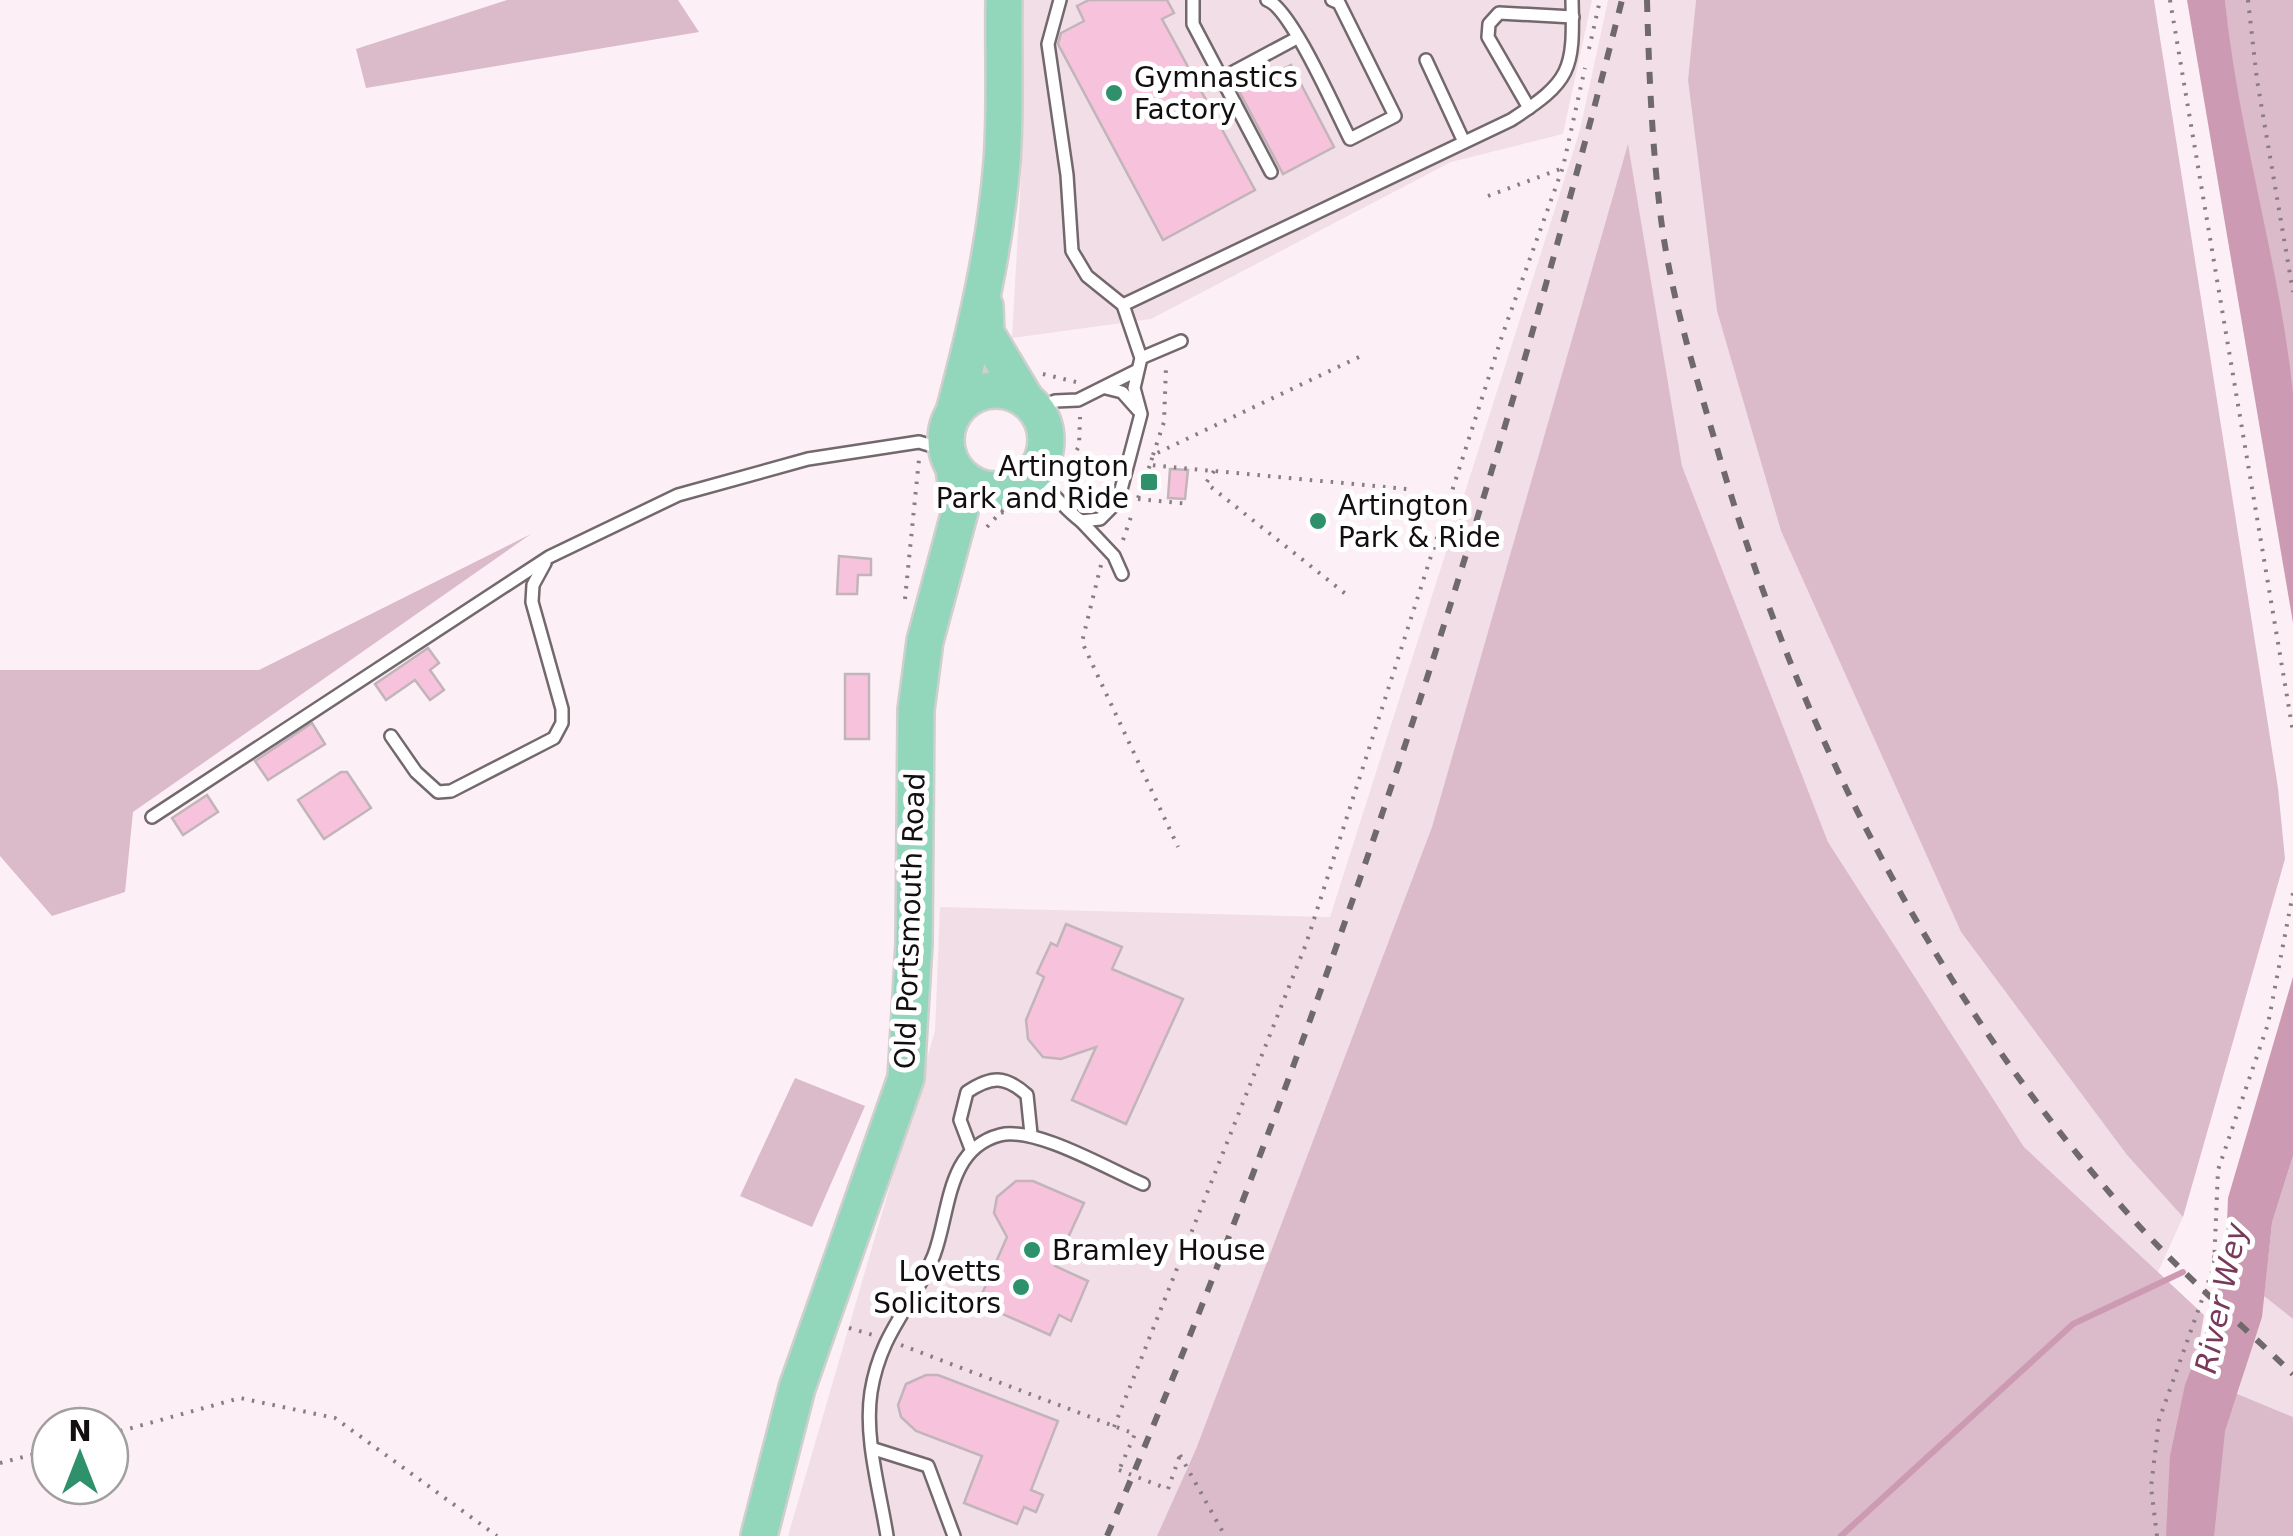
<svg xmlns="http://www.w3.org/2000/svg" width="2293" height="1536" font-family="'DejaVu Sans',sans-serif">
<rect width="100%" height="100%" fill="#fcf0f6"/>
<g fill="#f2dee7">
<path d="M1023,0H1592L1563,134L1451,162L1151,319L1012,338L1023,141Z"/>
<path d="M1608,0H1696L1688,80L1717,311L1781,531L1961,932L2127,1155L2183,1217L2158,1272L2024,1147L1828,842L1682,466L1628,146L1432,827L1196,1449L1157,1536H788L935,1031L940,907L1330,917L1580,130Z"/>
<path d="M2264,1296L2293,1319V1417L2238,1394Z"/>
</g>
<g fill="#dbbac9">
<path d="M507,0H678L699,32L366,88L356,49Z"/>
<path d="M1696,0H2154L2278,788L2285,859L2183,1217L2127,1155L1961,932L1781,531L1717,311L1688,80Z"/>
<path d="M2225,0H2293V395L2233,81Z"/>
<path d="M1628,144L1682,466L1828,842L2024,1147L2204,1315L2166,1536H1157L1196,1449L1432,827Z"/>
<path d="M531,534L133,812L125,892L52,916L0,856V670H259Z"/>
<path d="M795,1078L865,1106L812,1227L740,1196Z"/>
<path d="M2293,1156V1319L2264,1296L2272,1223Z"/>
<path d="M2223,1388L2293,1417V1536H2213Z"/>
</g>
<g fill="#cc9ab2">
<path d="M2187,0H2225C2238,133 2279,260 2293,393C2293,468 2293,548 2293,623Z"/>
<path d="M2293,977V1156L2272,1223L2262,1317L2225,1431L2214,1536H2166L2170,1456L2185,1385L2213,1313L2226,1245L2228,1198Z"/>
</g>
<g fill="none" stroke-linecap="round" stroke-linejoin="round">
<g stroke="#cc9ab2" stroke-width="6">
<path d="M2215,1257L2228,1251"/>
<path d="M1841,1536L2073,1324L2183,1272"/>
</g>
</g>
<g fill="#f7c2db" stroke="#c1b5ba" stroke-width="2.5">
<path d="M1089,0H1167L1174,13L1162,19L1255,190L1163,240L1058,44L1061,33L1084,21L1077,6Z"/>
<path d="M1291,65L1334,147L1283,174L1239,91Z"/>
<path d="M1170,469L1188,470L1185,499L1168,498Z"/>
<path d="M839,556L871,559V575H858L857,594H837Z"/>
<path d="M428,648L439,663L430,670L444,690L430,700L415,680L386,700L375,684Z"/>
<rect x="845" y="674" width="24" height="65"/>
<path d="M312,723L325,744L268,780L255,761Z"/>
<path d="M341,772H347L371,808L324,839L298,800Z"/>
<path d="M207,795L218,812L183,835L172,818Z"/>
<path d="M1066,924L1122,947L1112,969L1183,999L1126,1124L1072,1100L1096,1047L1061,1059L1043,1057L1028,1039L1026,1020L1044,977L1037,973L1051,943L1057,946Z"/>
<path d="M1016,1181H1033L1084,1203L1055,1266L1088,1281L1071,1321L1059,1315L1050,1335L978,1303L1007,1237L994,1213L997,1197Z"/>
<path d="M926,1375H938L1058,1421L1031,1490L1043,1495L1036,1512L1024,1507L1017,1524L964,1503L982,1456L916,1431L901,1417L898,1405L906,1384Z"/>
</g>
<g fill="none" stroke-linecap="round" stroke-linejoin="round">
<defs>
<g id="lane">
<path d="M1193,0V24L1271,172"/>
<path d="M1267,0C1291,8 1336,112 1350,139L1395,116L1339,3L1332,0"/>
<path d="M1426,60L1464,142"/>
<path d="M1222,78L1297,38"/>
<path d="M1529,108L1488,37L1489,24L1499,13L1573,17"/>
<path d="M1123,305L1511,120C1571,81 1574,71 1572,0"/>
<path d="M1141,358L1181,341"/>
<path d="M1106,388L1122,392L1138,410"/>
<path d="M1038,409L1055,401L1078,400L1136,371"/>
<path d="M1025,482L1035,479C1053,491 1063,508 1081,521L1100,519L1118,501L1141,414L1134,388L1141,358L1123,305L1087,276L1072,251L1067,175L1048,44L1060,0"/>
<path d="M1081,521L1114,556L1122,574"/>
<path d="M391,736L416,772L438,792L451,791L554,738L562,723V709L532,602L533,585L545,563"/>
<path d="M152,817L549,557L678,495L808,459L919,442L946,450"/>
<path d="M971,1149L960,1120L967,1092C991,1076 1005,1075 1027,1095L1031,1134"/>
<path d="M874,1449L928,1466L954,1536"/>
<path d="M887,1536C880,1491 864,1438 871,1392C881,1330 913,1307 934,1255C950,1213 946,1149 1000,1135C1035,1126 1108,1169 1143,1184"/>
</g>
<g id="primary">
<path d="M985,306L986,333L1025,398"/>
<circle cx="996" cy="440" r="50"/>
<path d="M954,412C976,329 995,248 1002,162C1006,109 1003,54 1004,0"/>
<path d="M759,1536L797,1388L906,1078L914,944L916,710L925,641L960,511L954,469"/>
</g>
</defs>
<use href="#lane" stroke="#73696d" stroke-width="16"/>
<use href="#primary" stroke="#d0cfcf" stroke-width="40"/>
<g stroke="#867e82" stroke-width="4" stroke-dasharray="2.5 8" stroke-linecap="butt">
<path d="M2170,0L2293,732"/>
<path d="M2248,0L2257,80L2293,292"/>
<path d="M1589,49L1600,0"/>
<path d="M1488,196L1563,168"/>
<path d="M1359,357L1153,455L1150,465L1407,489"/>
<path d="M1043,374L1076,382"/>
<path d="M1153,455L1164,422L1166,367"/>
<path d="M1214,471L1206,483L1347,595"/>
<path d="M1062,478L1079,446L1080,417"/>
<path d="M1138,498L1150,465"/>
<path d="M1138,499L1189,504"/>
<path d="M1001,513L1028,502L1039,503"/>
<path d="M987,527L1013,499L1019,497"/>
<path d="M1123,540L1133,511"/>
<path d="M1101,565L1082,642L1178,847"/>
<path d="M905,599L919,459"/>
<path d="M849,1328L873,1335"/>
<path d="M901,1345L1135,1434L1119,1470"/>
<path d="M1114,1427L1306,944L1502,336L1563,167L1585,68"/>
<path d="M110,1434L240,1398L335,1418L497,1536"/>
<path d="M1180,1455L1225,1536"/>
<path d="M0,1463L50,1450"/>
<path d="M1168,1489L1180,1455"/>
<path d="M2157,1536L2151,1487L2159,1420L2214,1266L2218,1170L2268,1024L2293,893"/>
</g>
<use href="#lane" stroke="#fff" stroke-width="11"/>
<use href="#primary" stroke="#92d7bc" stroke-width="35"/>
<g stroke="#70696c" stroke-width="6" stroke-dasharray="12 12" stroke-linecap="butt">
<path d="M1647,0C1649,73 1652,146 1661,219C1671,297 1695,373 1717,448C1799,735 1938,1005 2140,1227C2188,1279 2242,1325 2293,1374"/>
<path d="M1107,1536C1319,1039 1489,524 1622,0"/>
</g>
<path stroke="#867e82" stroke-width="4" stroke-dasharray="2.5 8" stroke-linecap="butt" d="M1119,1470L1168,1489"/>
</g>
<g fill="#2e916c" stroke="#fff" stroke-width="4">
<circle cx="1114" cy="93" r="10"/>
<rect x="1139" y="472" width="20" height="20" rx="5"/>
<circle cx="1318" cy="521" r="10"/>
<circle cx="1032" cy="1250" r="10"/>
<circle cx="1021" cy="1287" r="10"/>
</g>
<g text-anchor="middle" dominant-baseline="central" stroke-width="10" stroke-linejoin="round" paint-order="stroke">
<g font-size="28" fill="#130f11" stroke="#fff" text-anchor="start">
<text x="1134" y="77">Gymnastics<tspan x="1134" dy="32">Factory</tspan></text>
<text x="1129" y="466" text-anchor="end">Artington<tspan x="1129" dy="32">Park and Ride</tspan></text>
<text x="1338" y="505">Artington<tspan x="1338" dy="32">Park &amp; Ride</tspan></text>
<text x="1052" y="1250">Bramley House</text>
<text x="1001" y="1271" text-anchor="end">Lovetts<tspan x="1001" dy="32">Solicitors</tspan></text>
</g>
<g font-size="28" fill="#130f11" stroke="#fff">
<text transform="translate(910 921) rotate(-88)">Old Portsmouth Road</text>
</g>
<g font-size="30" font-style="italic" fill="#78395b" stroke="#fff">
<text transform="translate(2221 1298) rotate(-78)">River Wey</text>
</g>
</g>
<g transform="translate(80 1456)"><circle r="48" fill="#ffffff" stroke="#a19fa0" stroke-width="2.5"/>
<path d="M0-8L18 38L0 25L-18 38Z" fill="#2e916c"/>
<text y="-15" font-size="28" font-weight="bold" text-anchor="middle" fill="#130f11">N</text>
</g>
</svg>
